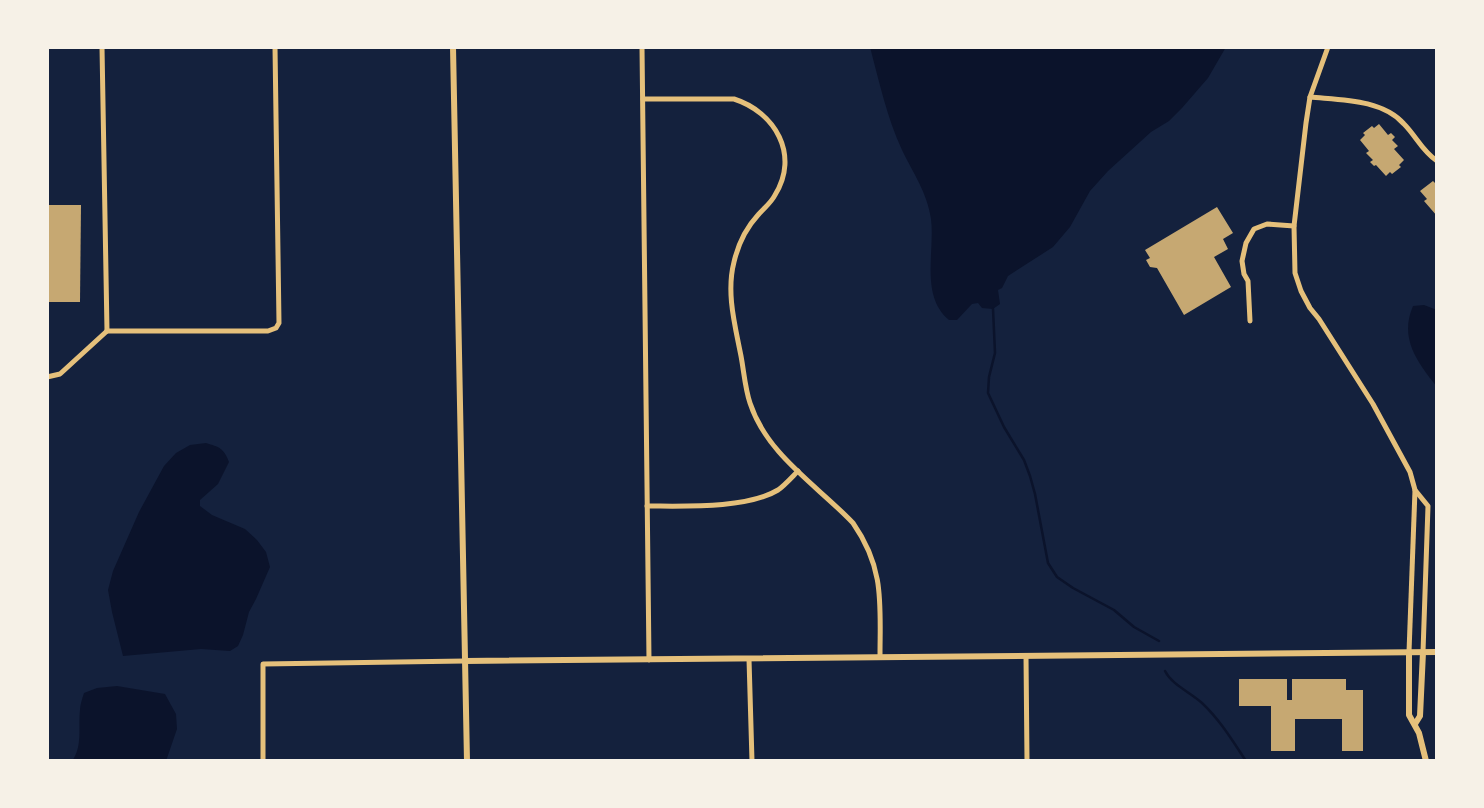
<svg xmlns="http://www.w3.org/2000/svg" width="1484" height="808" font-family="Helvetica,sans-serif">
<rect width="100%" height="100%" fill="#14213d"/>
<g fill="#0b132b">
<path d="M870,47H1226L1208,78L1182,108L1169,121L1151,132L1108,171L1090,191L1070,227L1053,247L1008,276L1002,288L998,290L1000,304L993,309L982,308L978,303L972,304L957,320H949C920,296 935,252 931,219C927,192 913,173 902,150C887,118 879,81 870,47Z"/>
<path d="M1424,305L1437,310V387C1417,362 1399,338 1413,306Z"/>
<path d="M206,443C219,447 224,448 229,462L218,484L200,500V506L212,515L245,529L257,540L266,552L270,567L256,599L249,612L243,635L238,646L230,651L201,649L123,656L112,612L108,590L113,571L139,512L164,466L176,453L190,445Z"/>
<path d="M117,686L165,694L176,714L177,729L166,761H72C83,746 78,727 80,710C80,705 82,699 84,693L97,688Z"/>
</g>
<g fill="none" stroke-linecap="round" stroke-linejoin="round">
<g stroke="#0b132b" stroke-width="2.5">
<path d="M993,309L995,353L989,377L988,393L1004,427L1024,460L1030,476L1035,494L1048,563L1057,577L1073,588L1114,610L1134,627L1159,641"/>
<path d="M1165,671C1172,685 1190,692 1202,703C1220,720 1232,740 1246,761"/>
</g>
</g>
<g fill="#c6a872">
<path d="M1379,124L1388,135L1391,133L1395,137L1392,140L1398,146L1394,149L1404,160L1399,165L1401,167L1392,174L1390,172L1386,176L1376,165L1374,166L1370,162L1373,160L1366,153L1369,151L1360,140L1365,135L1363,133L1372,126L1374,128Z"/>
<path d="M1433,181L1437,185V216L1424,201L1427,199L1420,191Z"/>
<path d="M47,205H81L80,302H47Z"/>
<path d="M1217,207L1233,233L1223,239L1228,249L1214,257L1231,287L1184,315L1157,268L1150,267L1146,260L1150,258L1145,250Z"/>
<path d="M1239,679H1287V700H1292V679H1346V690H1363V751H1342V719H1295V751H1271V706H1239Z"/>
</g>
<g fill="none" stroke-linecap="round" stroke-linejoin="round">
<g stroke="#e5c07b" stroke-width="5">
<path d="M102,47L107,331"/>
<path d="M642,47L649,660"/>
<path d="M1328,47L1310,97L1306,123L1294,226L1295,273L1301,291L1310,308L1319,319L1373,404L1410,472L1415,490L1428,506L1423,652"/>
<path d="M1310,97C1340,100 1382,99 1404,124C1416,136 1422,151 1437,161"/>
<path d="M643,99H734C775,112 800,155 775,195C771,203 764,208 758,215C746,228 738,245 734,262C726,293 735,325 741,356C744,372 745,388 750,403C767,455 817,485 853,523C885,569 880,604 880,657"/>
<path d="M1250,321L1248,281L1244,274L1242,261L1246,243L1254,229L1267,224L1294,226"/>
<path d="M107,331H268L276,328L279,323L275,47"/>
<path d="M47,377L60,374L107,331"/>
<path d="M647,506C683,506 747,509 778,490C785,485 792,477 798,471"/>
<path d="M1409,652L1415,490"/>
<path d="M1026,656L1027,761"/>
<path d="M749,659L752,761"/>
<path d="M263,761V664L465,661"/>
</g>
<g stroke="#e5c07b" stroke-width="6">
<path d="M453,47L467,761"/>
<path d="M1409,652V715L1419,733L1426,761"/>
<path d="M465,661L1437,652"/>
<path d="M1415,724L1420,716L1423,652"/>
</g>
</g>
<rect width="1484" height="808" fill="none" stroke="#f6f1e7" stroke-width="98"/>
</svg>
